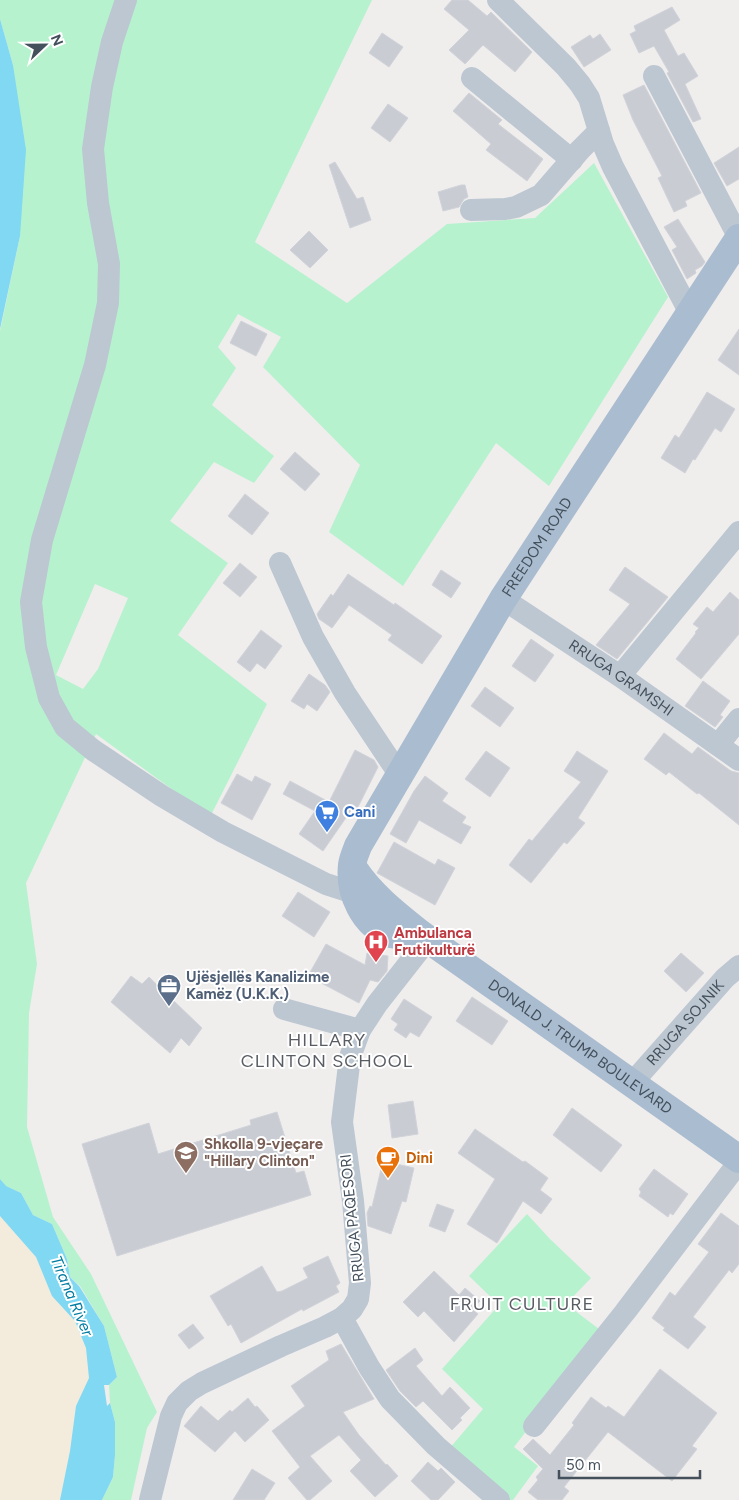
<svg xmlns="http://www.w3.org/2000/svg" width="739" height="1500" font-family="Figtree,sans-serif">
<rect width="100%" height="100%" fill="#f0eded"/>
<g fill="#b7f2cf" fill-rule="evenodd">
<path d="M0,0H372L255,242L347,303L447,224L535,218L594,163L668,297L549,486L496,443L403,586L329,532L360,465L263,367L281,337L238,314L218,347L236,368L212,405L274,456L254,483L214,462L170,521L228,563L178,635L267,704L210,817L96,734L26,883L37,964L29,1013L27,1127L53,1217L91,1274L157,1412L147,1428L131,1500H102L113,1477L115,1455V1422L110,1403L109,1385L117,1377L104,1326L80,1286L70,1277L67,1259L52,1224L33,1215L21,1193L5,1186L0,1179V331L20,236L13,65L0,19ZM95,584L128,598L98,669L83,689L56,675Z"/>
<path d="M527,1214L550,1239L591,1278L566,1304L603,1332L514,1447L538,1466L513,1500H509L449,1449L483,1409L442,1369L499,1305L469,1276Z"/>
</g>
<path fill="#f3ecdc" d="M0,1216L36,1257L52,1296L75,1321L86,1348L89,1378L76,1406L70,1451L60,1500H0Z"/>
<g fill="#80d8f3">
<path d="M0,19L13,65L26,150L20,236L0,329Z"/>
<path d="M0,1179L6,1186L21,1193L33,1215L52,1224L67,1259L70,1277L79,1286L104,1326L117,1377L109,1385H104L107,1406L110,1403L115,1422V1455L113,1477L102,1500H60L70,1451L76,1406L89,1378L86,1348L75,1321L52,1296L36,1257L0,1216Z"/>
</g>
<g fill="#c9ccd2" stroke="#d0d3d9">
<path d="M452,0H468L487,16L491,12L532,52L515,72L483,45L465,64L449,50L469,30L444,9Z"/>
<path d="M672,7L680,20L664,30L678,56L684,53L698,76L685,84L701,119L693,122L667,73L669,72L654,46L639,53L630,34L636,31L634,26Z"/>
<path d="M382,33L403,47L389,67L369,53Z"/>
<path d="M600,34L611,50L584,67L571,47L590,35L593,39Z"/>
<path d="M644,85L701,193L685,201L687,206L674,212L658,178L662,176L633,120L623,95Z"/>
<path d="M469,93L502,120L498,124L543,159L527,181L486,150L491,144L453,111Z"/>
<path d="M388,104L408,118L390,142L371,128Z"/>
<path d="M739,147V179L727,186L714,163Z"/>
<path d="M335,162L357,199L363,197L371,220L350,228L329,165Z"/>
<path d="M461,185H465L468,197L464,199L459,207L443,211L438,192Z"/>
<path d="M678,219L705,262L702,266L695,270L696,273L687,279L672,250L677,247L664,227Z"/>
<path d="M309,231L328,250L310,268L290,250Z"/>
<path d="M241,321L267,334L256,356L230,343Z"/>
<path d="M739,329V375L718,360Z"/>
<path d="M707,392L735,409L721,432L715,428L695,460L693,459L685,473L661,458L675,435L679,438Z"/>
<path d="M295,452L320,474L305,491L280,469Z"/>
<path d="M245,494L269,513L252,535L228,516Z"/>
<path d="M240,563L257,577L240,597L223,583Z"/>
<path d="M625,567L668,597L617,659L596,645L630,604L609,590Z"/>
<path d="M441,570L461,583L451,598L432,585Z"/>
<path d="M348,574L394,605L395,603L442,636L422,664L388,640L392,635L349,605L332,628L319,619L317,614L331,594L333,596Z"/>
<path d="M730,592L739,600V634L701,679L676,659L696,633L695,632L699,628L693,624L707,607L713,612Z"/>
<path d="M261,630L282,646L265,669L257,663L250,672L237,662Z"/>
<path d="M531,639L554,655L535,682L512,666Z"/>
<path d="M309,674L325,685L330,692L317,711L307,704L304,709L291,701Z"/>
<path d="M703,681L730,701L720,715L723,717L715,727L685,706Z"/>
<path d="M485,687L514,708L500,727L471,706Z"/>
<path d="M664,733L692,754L698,747L731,771L739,773V825L699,793L697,794L669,772L666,775L644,759Z"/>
<path d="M355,750L374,760L378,767L356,811L352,809L323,851L299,834L315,811L283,794L290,781L329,802Z"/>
<path d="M486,751L510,768L490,797L465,779Z"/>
<path d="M577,751L608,771L578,818L585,823L567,844L564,842L531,883L509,865L529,839L532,841L581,782L564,771Z"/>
<path d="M237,774L252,782L255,776L271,784L252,820L221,803Z"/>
<path d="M425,776L448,793L442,801L466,817L462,823L471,827L461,844L419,820L406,843L390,834L414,791Z"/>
<path d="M394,842L435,865L438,859L455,868L435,905L377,873Z"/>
<path d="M298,892L330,912L314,937L282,916Z"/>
<path d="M326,944L365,965L367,953L388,956L387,971L378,982L370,980L359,1003L308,976Z"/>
<path d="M681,953L704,973L686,992L664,971Z"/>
<path d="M131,976L142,984L149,977L202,1028L189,1046L181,1038L170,1053L111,1002Z"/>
<path d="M472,997L508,1021L492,1045L456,1021Z"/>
<path d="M404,999L432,1017L419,1037L410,1032L406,1038L394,1030L398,1024L391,1019Z"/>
<path d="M413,1101L418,1134L392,1138L388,1105Z"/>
<path d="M572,1108L622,1145L601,1172L553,1135Z"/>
<path d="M277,1112L296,1173L304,1171L311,1195L117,1256L82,1144L149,1123L158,1154L251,1125L250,1120Z"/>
<path d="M475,1129L523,1162L525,1161L548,1178L540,1190L552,1199L541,1214L523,1201L497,1243L467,1224L495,1179L458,1153Z"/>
<path d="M383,1161L414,1168L406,1202L402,1201L391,1234L368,1226L367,1213L370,1206L372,1207Z"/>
<path d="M654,1169L688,1194L673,1215L670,1213L668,1217L639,1196L641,1192L639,1189Z"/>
<path d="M437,1204L454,1210L445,1232L429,1226Z"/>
<path d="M721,1213L739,1226V1264L732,1273L729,1270L693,1317L706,1327L688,1349L663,1330L665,1328L652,1318L670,1292L675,1296L709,1252L698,1244Z"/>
<path d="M328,1256L340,1283L336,1286L339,1292L303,1311L302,1309L241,1343L231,1324L228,1326L210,1296L262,1266L277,1292L282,1291L308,1278L303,1268Z"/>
<path d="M434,1271L459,1295L465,1288L480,1301L472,1309L478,1314L454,1342L424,1311L418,1317L403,1302Z"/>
<path d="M193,1324L204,1338L189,1349L178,1335Z"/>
<path d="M341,1344L374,1399L343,1412L359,1435L386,1465L387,1464L398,1476L375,1497L350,1471L361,1460L339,1435L310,1456L332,1481L310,1500H307L288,1478L300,1467L272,1431L305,1406L291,1386L329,1360L326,1351Z"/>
<path d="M415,1348L423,1360L416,1366L442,1396L450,1387L470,1408L460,1418L462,1420L452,1430L423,1401L416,1407L400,1391L386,1370Z"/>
<path d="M660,1369L717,1413L692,1446L697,1449L672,1481L608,1432L564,1487L569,1491L562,1500H538L528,1492L538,1480L536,1477L543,1469L523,1449L533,1439L550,1455L574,1425L572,1423L591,1397L606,1408L608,1406L624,1417Z"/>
<path d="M248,1398L255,1407L257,1406L269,1420L245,1442L235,1431L215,1452L184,1426L201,1406L218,1421L230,1410L232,1412Z"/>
<path d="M428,1462L438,1471L441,1468L455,1482L438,1500H431L411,1481Z"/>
<path d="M252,1469L275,1483L264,1500H233Z"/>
</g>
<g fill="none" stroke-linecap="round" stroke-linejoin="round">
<g stroke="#bcc7d1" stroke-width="22">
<path d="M126,0L112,42L102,87L93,149L98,203L109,264L108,303L95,365L42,540L31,602L36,647L49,698L65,727L93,750L162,796L223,832L326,884L354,893"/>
<path d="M498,0L566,67L580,84L589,98L603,144L613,167L690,313"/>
<path d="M654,76L739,238"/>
<path d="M472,78L572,160"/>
<path d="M471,210L505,209L516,207L541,195L580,150L599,131"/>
<path d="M280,563L313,637L345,693L399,774"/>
<path id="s1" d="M503,599L620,676L739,760"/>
<path d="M620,676L739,532"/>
<path d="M718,745L739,719"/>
<path d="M284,1009L360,1030"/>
<path id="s2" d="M633,1082L725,978L739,966"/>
<path d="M342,1318L369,1367L390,1399L436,1446L499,1500"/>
<path d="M534,1426L625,1312L739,1162"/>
<path d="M150,1500L171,1416L177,1403L189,1391L202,1383L281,1346L325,1327L342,1318L352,1309L358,1299L360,1283L353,1201L342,1122L350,1057L360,1030L377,1004L428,939"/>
</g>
<g stroke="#aabccf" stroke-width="28">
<path id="s3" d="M354,869C372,896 397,915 422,935L739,1159"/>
<path id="s4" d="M422,935C412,935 401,936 391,934C363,926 349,892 352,865C353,858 356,852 358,846L503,599L739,238"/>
</g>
</g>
<defs>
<symbol id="supermarket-pin" viewBox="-11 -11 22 30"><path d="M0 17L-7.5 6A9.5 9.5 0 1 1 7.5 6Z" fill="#3f7fe0" stroke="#fff"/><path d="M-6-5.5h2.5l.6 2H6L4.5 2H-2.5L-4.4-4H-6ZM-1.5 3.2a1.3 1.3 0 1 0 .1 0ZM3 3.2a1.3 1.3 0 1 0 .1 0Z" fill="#fff"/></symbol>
<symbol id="hospital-pin" viewBox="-11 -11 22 30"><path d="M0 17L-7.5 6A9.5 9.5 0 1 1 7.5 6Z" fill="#e0444e" stroke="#fff"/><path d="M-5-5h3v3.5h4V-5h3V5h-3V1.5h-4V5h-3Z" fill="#fff"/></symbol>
<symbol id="office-pin" viewBox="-11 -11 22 30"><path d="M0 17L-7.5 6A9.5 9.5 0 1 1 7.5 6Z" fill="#5c6f8a" stroke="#fff"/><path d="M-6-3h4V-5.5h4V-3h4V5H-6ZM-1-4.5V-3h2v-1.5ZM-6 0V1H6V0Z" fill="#fff"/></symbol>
<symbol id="school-pin" viewBox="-11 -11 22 30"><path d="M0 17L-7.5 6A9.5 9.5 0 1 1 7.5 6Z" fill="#8d6e63" stroke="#fff"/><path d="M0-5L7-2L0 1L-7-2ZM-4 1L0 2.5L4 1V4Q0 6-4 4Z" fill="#fff"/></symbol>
<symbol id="cafe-pin" viewBox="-11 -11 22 30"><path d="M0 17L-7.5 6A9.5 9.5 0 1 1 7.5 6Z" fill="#e8710a" stroke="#fff"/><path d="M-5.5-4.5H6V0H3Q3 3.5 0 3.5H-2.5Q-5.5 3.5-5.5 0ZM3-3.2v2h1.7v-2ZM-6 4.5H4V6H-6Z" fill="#fff"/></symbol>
</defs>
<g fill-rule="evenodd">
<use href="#supermarket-pin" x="313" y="798" width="28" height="38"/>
<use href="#hospital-pin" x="362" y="928" width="28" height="38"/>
<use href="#office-pin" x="155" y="972" width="28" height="38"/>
<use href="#school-pin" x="172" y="1139" width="28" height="38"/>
<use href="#cafe-pin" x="374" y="1144" width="28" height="38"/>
</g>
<g text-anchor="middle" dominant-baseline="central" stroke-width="4" stroke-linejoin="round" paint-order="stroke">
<g font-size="15" fill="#44505c" stroke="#fff">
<text stroke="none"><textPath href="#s4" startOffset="485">FREEDOM ROAD</textPath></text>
<text stroke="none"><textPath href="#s1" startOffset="142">RRUGA GRAMSHI</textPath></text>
<text stroke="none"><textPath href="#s2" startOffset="79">RRUGA SOJNIK</textPath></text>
<text stroke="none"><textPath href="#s3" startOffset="289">DONALD J. TRUMP BOULEVARD</textPath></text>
<text transform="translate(352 1218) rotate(-96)">RRUGA PAQESORI</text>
</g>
<g font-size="15" font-weight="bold" fill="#366cbe" stroke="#fff" text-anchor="start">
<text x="344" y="812">Cani</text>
</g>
<g font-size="15" font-weight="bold" fill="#be3a42" stroke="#fff" text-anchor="start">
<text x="394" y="933">Ambulanca<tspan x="394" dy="17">Frutikulturë</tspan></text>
</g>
<g font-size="15" font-weight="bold" fill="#4e5e75" stroke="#fff" text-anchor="start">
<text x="186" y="977">Ujësjellës Kanalizime<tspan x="186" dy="17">Kamëz (U.K.K.)</tspan></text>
</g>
<g font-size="15" font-weight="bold" fill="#785e54" stroke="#fff" text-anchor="start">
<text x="204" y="1144">Shkolla 9-vjeçare<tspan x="204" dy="17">"Hillary Clinton"</tspan></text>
</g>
<g font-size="15" font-weight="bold" fill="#c56008" stroke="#fff" text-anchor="start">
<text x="406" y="1158">Dini</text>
</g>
<g font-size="16" font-style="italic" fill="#037da2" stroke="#fff">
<text transform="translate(72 1296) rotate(67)">Tirana River</text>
</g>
<g font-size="18" letter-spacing="1" fill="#595d63" stroke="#fff">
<text x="327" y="1040">HILLARY<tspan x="327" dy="21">CLINTON SCHOOL</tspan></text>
<text x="522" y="1304">FRUIT CULTURE</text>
</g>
</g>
<g transform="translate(45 45) rotate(68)" stroke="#ffffff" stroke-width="4" paint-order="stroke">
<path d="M0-4L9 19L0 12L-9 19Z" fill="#44505c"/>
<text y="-8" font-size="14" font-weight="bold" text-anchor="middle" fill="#44505c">N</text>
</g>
<path d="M559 1470v8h141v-8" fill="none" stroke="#44505c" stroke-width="2.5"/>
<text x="566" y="1470" font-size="15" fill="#44505c" stroke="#ffffff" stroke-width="4" paint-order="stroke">50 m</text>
</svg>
